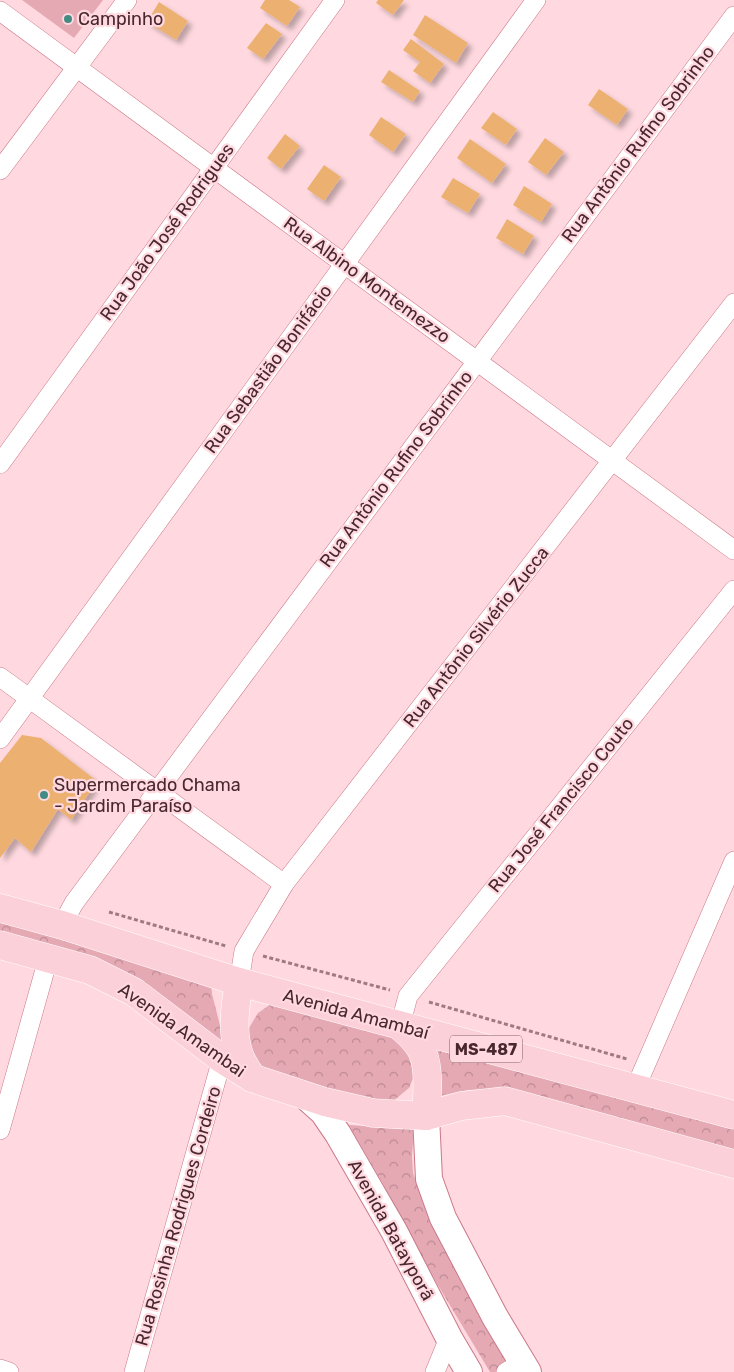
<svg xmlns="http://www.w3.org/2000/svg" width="734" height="1372" font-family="Rubik,sans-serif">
<defs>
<pattern id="forest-crowns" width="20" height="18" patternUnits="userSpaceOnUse" patternTransform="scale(1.25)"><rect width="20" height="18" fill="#e5a9b4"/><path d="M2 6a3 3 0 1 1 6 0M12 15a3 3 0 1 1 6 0" fill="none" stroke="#bc8a93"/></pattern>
<filter id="shadow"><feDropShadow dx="4.5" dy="4.5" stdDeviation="2.5" flood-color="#0004"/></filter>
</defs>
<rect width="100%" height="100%" fill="#ffd9df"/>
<path fill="#e5a9b4" d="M22,0H103L74,38Z"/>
<g fill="url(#forest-crowns)">
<path d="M0,922L211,983L212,994L226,1049L0,938Z"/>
<path d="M274,1002L404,1038L416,1071L409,1088L392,1102L366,1103L257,1067L247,1044L249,1028L258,1013Z"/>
<path d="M433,1049L734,1127V1150L509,1088L468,1090L440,1096Z"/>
<path d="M349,1125L414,1129L412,1156L413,1173L427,1212L442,1241L519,1372H490L436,1282L382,1182Z"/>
</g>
<g fill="#ecb071" filter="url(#shadow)">
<path d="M265,0H289L300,7L287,26L260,8Z"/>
<path d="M378,0H404L393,15L376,3Z"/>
<path d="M159,2L188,21L176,40L147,22Z"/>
<path d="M425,15L468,43L456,63L413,35Z"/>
<path d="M266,23L282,34L263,59L247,48Z"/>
<path d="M411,39L444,64L430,83L413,71L420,62L403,50Z"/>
<path d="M389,70L420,91L413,102L381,82Z"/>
<path d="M599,89L628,109L617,125L588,105Z"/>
<path d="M493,112L517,129L506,145L481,128Z"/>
<path d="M381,117L406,134L393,152L369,135Z"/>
<path d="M285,134L300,146L281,169L267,158Z"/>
<path d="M545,138L564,152L546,175L528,162Z"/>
<path d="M470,139L506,164L492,183L457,158Z"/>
<path d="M324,165L341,177L324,201L307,189Z"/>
<path d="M453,178L480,194L468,213L441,197Z"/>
<path d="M524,186L552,204L541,222L513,205Z"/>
<path d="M507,219L534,236L523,254L496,238Z"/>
<path d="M22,735L41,738L97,781L71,820L58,809L31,852L15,838L0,858V763Z"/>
</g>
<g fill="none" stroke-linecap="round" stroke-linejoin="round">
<defs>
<g id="minor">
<path d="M0,11L734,550"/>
<path d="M0,170L127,0"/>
<path d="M0,464L335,0"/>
<path d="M0,677L284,884"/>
<path d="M0,739L536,0"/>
<path d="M62,925L74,903L734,16"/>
<path d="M239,982L244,951L284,884L734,303"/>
<path d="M400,1026L408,996L734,590"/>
<path d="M635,1089L734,861"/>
<path d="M0,1130L48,959"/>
<path d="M0,1369L9,1372"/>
<path d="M134,1372L222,1059"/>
<path d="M435,1372L449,1338"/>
<path d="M506,1372L522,1363"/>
</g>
<g id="secondary">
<path d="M304,1095L323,1112L338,1134L394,1231L449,1338L469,1372"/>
<path d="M426,1116L429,1179L443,1218L495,1317L528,1372"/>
</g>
<g id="primary">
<path d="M0,908L62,925L239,982L734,1115"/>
<path d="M0,945L90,970L134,992L222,1059L252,1078L325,1102L373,1113L426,1116L461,1106L505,1101L734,1164"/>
<path d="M239,982C235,1006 231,1034 240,1057C243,1064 248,1071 252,1078"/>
<path d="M400,1026C407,1032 414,1038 419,1046C431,1063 427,1096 426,1116"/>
</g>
</defs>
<use href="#minor" stroke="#cb7889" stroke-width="20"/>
<use href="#secondary" stroke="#cb7889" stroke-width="28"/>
<use href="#primary" stroke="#fff" stroke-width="29"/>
<g stroke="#9e7a81" stroke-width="3" stroke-dasharray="4 2.5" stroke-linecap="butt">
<path d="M109,912L226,946"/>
<path d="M263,956L390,990"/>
<path d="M429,1002L627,1059"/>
</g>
<use href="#minor" stroke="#fff" stroke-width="19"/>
<use href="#secondary" stroke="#fff" stroke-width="26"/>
<use href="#primary" stroke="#fcd0d8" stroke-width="28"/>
</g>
<g fill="#448b84" stroke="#ffd9df" stroke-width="2">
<circle cx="68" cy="19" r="5"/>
<circle cx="44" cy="795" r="5"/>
</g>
<g text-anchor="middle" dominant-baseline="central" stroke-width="4.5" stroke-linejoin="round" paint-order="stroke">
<rect fill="#ffd9df" stroke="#805c63" stroke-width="1" x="450" y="1035.5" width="72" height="27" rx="4"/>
<g font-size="16" font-weight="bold" fill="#49272e">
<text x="486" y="1049">MS-487</text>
</g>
<g font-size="18" fill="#49272e" stroke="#ffd9df" text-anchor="start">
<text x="78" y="19">Campinho</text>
<text x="54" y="785">Supermercado Chama<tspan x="54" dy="21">- Jardim Paraíso</tspan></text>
</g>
<g font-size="18" fill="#49272e" stroke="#ffd9df">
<text transform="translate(638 144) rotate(-53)">Rua Antônio Rufino Sobrinho</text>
<text transform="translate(167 232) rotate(-54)">Rua João José Rodrigues</text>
<text transform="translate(367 280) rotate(36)">Rua Albino Montemezzo</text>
<text transform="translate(268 369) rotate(-54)">Rua Sebastião Bonifácio</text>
<text transform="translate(396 469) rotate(-53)">Rua Antônio Rufino Sobrinho</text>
<text transform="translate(476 637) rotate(-52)">Rua Antônio Silvério Zucca</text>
<text transform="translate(561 805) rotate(-51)">Rua José Francisco Couto</text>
<text transform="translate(356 1014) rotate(15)">Avenida Amambaí</text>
<text transform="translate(182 1030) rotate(35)">Avenida Amambai</text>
<text transform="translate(178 1216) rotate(-74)">Rua Rosinha Rodrigues Cordeiro</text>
<text transform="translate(391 1230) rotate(61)">Avenida Batayporã</text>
</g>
</g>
</svg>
